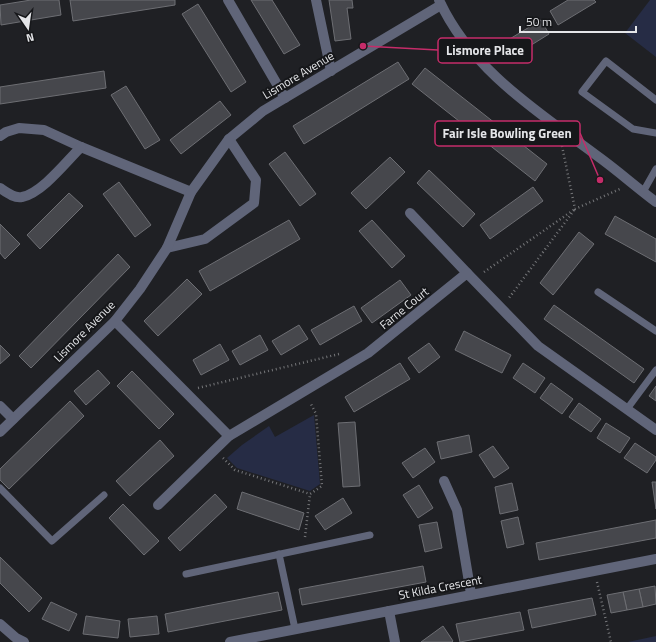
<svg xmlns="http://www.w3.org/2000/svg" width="656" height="642" font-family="'Titillium Web',sans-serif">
<rect width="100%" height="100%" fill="#1f2024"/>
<g fill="#262c45">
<path d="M650,0H656V57L625,33Z"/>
<path d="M314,415L320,484L310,491L237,468L227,458L242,445L269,426L275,437Z"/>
<path d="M656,636V642H628Z"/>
</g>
<g fill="#46474c" stroke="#6d6e73">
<path d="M31,0H59L61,15L1,25L0,5Z"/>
<path d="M70,0H175V5L73,21Z"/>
<path d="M251,0H272L300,45L284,54Z"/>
<path d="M329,0H352L353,8H347L351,39L335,41Z"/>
<path d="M568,0H594L596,2L558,25L550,11Z"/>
<path d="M198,4L246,82L231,92L182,14Z"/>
<path d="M541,20L549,34L512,57L503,43Z"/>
<path d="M398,62L409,79L304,144L293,126Z"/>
<path d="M425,68L547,164L535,181L412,84Z"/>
<path d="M104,71L106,88L0,104V87Z"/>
<path d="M126,86L160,140L145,149L111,95Z"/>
<path d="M220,101L231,115L181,154L170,140Z"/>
<path d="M285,152L316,194L300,206L269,164Z"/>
<path d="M390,157L405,172L366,209L351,193Z"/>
<path d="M429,170L475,214L463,227L417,183Z"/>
<path d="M119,182L151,225L135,237L103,194Z"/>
<path d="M533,187L543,201L490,239L480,225Z"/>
<path d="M69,193L83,206L40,249L27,235Z"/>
<path d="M615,216L656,239V262L605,234Z"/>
<path d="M289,220L300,239L210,291L199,271Z"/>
<path d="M372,220L405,256L392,268L359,231Z"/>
<path d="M0,224L20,244L5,259L0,253Z"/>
<path d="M579,232L594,244L553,295L540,283Z"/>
<path d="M118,254L130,267L31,368L19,356Z"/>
<path d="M187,279L202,294L158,336L144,321Z"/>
<path d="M400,280L411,295L372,323L361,308Z"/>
<path d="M554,305L644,369L634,383L544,319Z"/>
<path d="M354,306L362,321L320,345L311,330Z"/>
<path d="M299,325L308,339L281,355L272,341Z"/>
<path d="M464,331L511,355L502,373L455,350Z"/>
<path d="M260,335L268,350L240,365L232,351Z"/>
<path d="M429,343L440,357L419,373L408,358Z"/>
<path d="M220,344L229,360L201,375L193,360Z"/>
<path d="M0,345L10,355L0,364Z"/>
<path d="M400,363L410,379L354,412L345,397Z"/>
<path d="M523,363L545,378L535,393L513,378Z"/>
<path d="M98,370L110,383L86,405L74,391Z"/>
<path d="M132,371L174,414L159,429L117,386Z"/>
<path d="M551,383L573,399L562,414L540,398Z"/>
<path d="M656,386V401L649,396Z"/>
<path d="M70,401L84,416L9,489L0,480V469Z"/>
<path d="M579,403L601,419L591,432L569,417Z"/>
<path d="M355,422L360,486L343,487L338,423Z"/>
<path d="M606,423L630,438L620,453L597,438Z"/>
<path d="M469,435L472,452L441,459L437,442Z"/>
<path d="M160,440L174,456L130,496L116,481Z"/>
<path d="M635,443L656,457V460L647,473L624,458Z"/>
<path d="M493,446L509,468L494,478L479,455Z"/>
<path d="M425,448L435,462L413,478L402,463Z"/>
<path d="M652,482H656V509Z"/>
<path d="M512,483L518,510L500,514L495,487Z"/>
<path d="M419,485L433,508L418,518L403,495Z"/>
<path d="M242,492L304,513L299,530L237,509Z"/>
<path d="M215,494L227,507L180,551L168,538Z"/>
<path d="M343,498L352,513L325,530L315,516Z"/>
<path d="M123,504L159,541L144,555L109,518Z"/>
<path d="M518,517L524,544L507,548L501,521Z"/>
<path d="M656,520V538L539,560L536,543Z"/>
<path d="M437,522L442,548L425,552L419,525Z"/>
<path d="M0,557L42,598L29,612L0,583Z"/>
<path d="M423,566L426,582L302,605L299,589Z"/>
<path d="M655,586L656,604L643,607L639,589Z"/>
<path d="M639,589L643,607L627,610L623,592Z"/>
<path d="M278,592L282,610L168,632L165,614Z"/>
<path d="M623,592L627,610L611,613L607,595Z"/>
<path d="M592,598L596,615L532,628L528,610Z"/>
<path d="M51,602L77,614L69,631L42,619Z"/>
<path d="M520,612L524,630L460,642L456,624Z"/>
<path d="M86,616L120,621L118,638L83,634Z"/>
<path d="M157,616L159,634L130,637L128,619Z"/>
<path d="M443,626L453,641L452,642H421Z"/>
</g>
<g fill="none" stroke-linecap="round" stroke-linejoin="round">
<g stroke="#757679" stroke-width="2.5" stroke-dasharray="1 3" stroke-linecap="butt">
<path d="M562,146L575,209L620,189"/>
<path d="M484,272L575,209L509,298"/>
<path d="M198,388L339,354"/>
<path d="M223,458L235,470L310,494L322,486L316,414L310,402"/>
<path d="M305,537L310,494"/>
<path d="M597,582L611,642"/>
</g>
<g stroke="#606579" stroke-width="7">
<path d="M656,100L606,61L582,92L633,129L656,133"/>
<path d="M643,192L656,169"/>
<path d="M598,292L656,331"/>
<path d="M627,409L656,370"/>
<path d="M0,488L52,541L104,495"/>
<path d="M279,554L295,629"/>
<path d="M186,574L370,535"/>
</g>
<g stroke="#606579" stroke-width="10">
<path d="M228,0L285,98"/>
<path d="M316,0L331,71"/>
<path d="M0,136L6,132L19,128L44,130L81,147L191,192"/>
<path d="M0,188C6,192 15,199 22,197C42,193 66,162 81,147"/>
<path d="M410,213L467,273"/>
<path d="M167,248L205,239L254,203L256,180L229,139"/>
<path d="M115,321L229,436"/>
<path d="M0,406L13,419"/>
<path d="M0,432L115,321L140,289L167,248L191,192L229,139L263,111L441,5"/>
<path d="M444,481L457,510L471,594"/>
<path d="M158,505L229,436L368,353L467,273L538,346L656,430"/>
<path d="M389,611L395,642"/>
<path d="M0,624L16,638L24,642"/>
<path d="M230,642L656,559"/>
</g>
<path stroke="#606579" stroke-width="10" d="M439,0C471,70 537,111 596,155C617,170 636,187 656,202"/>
</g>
<g text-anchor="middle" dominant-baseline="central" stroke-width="4" stroke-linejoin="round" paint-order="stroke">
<g font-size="12" fill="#e4e5e8" stroke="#16171a">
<text transform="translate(298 75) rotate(-31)">Lismore Avenue</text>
<text transform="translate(404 308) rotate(-39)">Farne Court</text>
<text transform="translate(84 331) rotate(-45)">Lismore Avenue</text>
<text transform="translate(440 587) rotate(-11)">St Kilda Crescent</text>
</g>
</g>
<path fill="none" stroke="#c52c69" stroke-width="1.5" d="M363 46L438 50M600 180L580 133"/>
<g fill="#c52c69" stroke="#16171a" stroke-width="1.5">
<circle cx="363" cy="46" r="4"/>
<circle cx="600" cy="180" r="4"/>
</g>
<g fill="#16171a" stroke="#c52c69" stroke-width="1.5">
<rect x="438" y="38" width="94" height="25" rx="4"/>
<rect x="435" y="121" width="145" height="25" rx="4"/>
</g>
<g font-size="13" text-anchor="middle" font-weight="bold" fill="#e4e5e8">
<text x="485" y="55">Lismore Place</text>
<text x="507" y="138">Fair Isle Bowling Green</text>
</g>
<g transform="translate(28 28) rotate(167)" stroke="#16171a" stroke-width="3" paint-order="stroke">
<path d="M0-3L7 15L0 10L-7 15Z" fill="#e4e5e8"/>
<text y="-6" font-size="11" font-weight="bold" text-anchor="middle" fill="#e4e5e8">N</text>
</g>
<path d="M520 26v6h116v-6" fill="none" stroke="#e4e5e8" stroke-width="2"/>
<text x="526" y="26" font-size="12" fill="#e4e5e8" stroke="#16171a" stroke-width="3" paint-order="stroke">50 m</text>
</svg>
